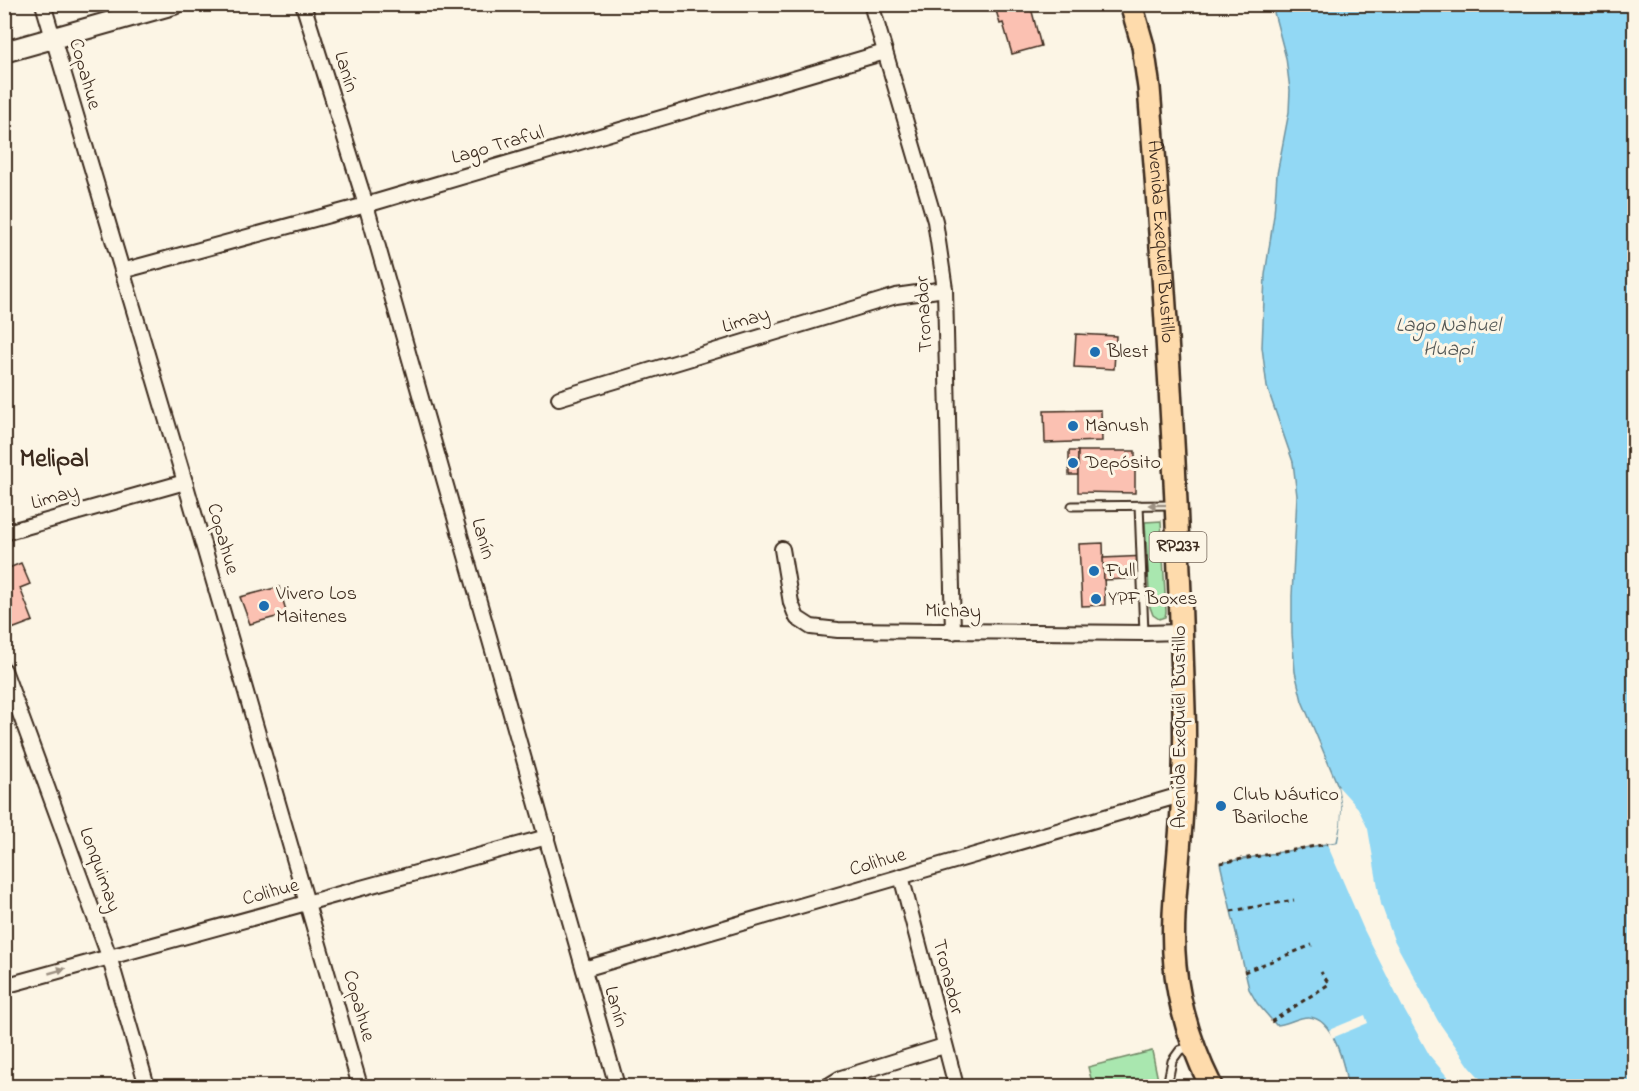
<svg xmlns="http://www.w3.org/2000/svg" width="1639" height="1091" font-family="'Indie Flower',sans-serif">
<rect width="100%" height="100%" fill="#fcf5e5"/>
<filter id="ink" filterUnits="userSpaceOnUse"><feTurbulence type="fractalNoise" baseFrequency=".0167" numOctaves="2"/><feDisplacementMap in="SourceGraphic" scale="12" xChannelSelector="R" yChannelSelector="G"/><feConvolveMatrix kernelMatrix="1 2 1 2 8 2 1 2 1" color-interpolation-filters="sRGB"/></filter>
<g filter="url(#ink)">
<g fill="#a9e7af" stroke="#728866" stroke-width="1.5">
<path d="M1161,521L1166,612L1165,617L1159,619L1153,615L1150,607L1145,522Z"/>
<path d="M1152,1051L1158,1080L1131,1086H1093L1088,1067Z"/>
</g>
<path fill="#92d8f4" stroke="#6f929e" stroke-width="1.5" d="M1272,5H1634V1086H1347C1345,1067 1334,1017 1308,1017C1297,1017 1287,1025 1276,1025L1257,1003L1249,989L1220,863L1337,842L1341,824L1342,807L1338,786L1302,701L1295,672L1292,634V596L1297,496L1293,462L1267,387L1262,347L1265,275L1274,215L1277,174L1289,112L1290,90L1286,58Z"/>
<g fill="#fcf5e5">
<path d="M1338,786L1358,808L1368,829L1381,904L1394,940L1438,1021L1470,1067L1487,1086H1455L1430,1056L1403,1008L1364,930L1327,844L1338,842L1341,824L1342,807Z"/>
<path d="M1365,1015L1368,1023L1332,1038L1329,1030Z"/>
</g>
<g fill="#fbc1b2" stroke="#3b2a1e" stroke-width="1.5">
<path d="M999,4H1030L1041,46L1012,54L1003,23L1000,24L995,7Z"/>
<path d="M1076,334L1116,336L1114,369L1074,367Z"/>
<path d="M1101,410L1102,441L1045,443L1044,411Z"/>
<rect x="1069" y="451" width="9" height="24"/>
<path d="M1078,451H1135V493L1078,492Z"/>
<path d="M1103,543L1105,605L1082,606L1079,544Z"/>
<path d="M1147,556L1148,578L1104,580L1103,558Z"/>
<path d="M21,563L30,584L20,588L33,621L9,630L4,619V570Z"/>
<path d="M279,587L287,614L250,624L240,597Z"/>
</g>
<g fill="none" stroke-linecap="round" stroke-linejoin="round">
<defs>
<g id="lane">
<path d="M1139,505L1144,633"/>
<path d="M1072,506L1174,505"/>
<path d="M1167,1086L1172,1061L1180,1050L1192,1047"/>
</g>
<g id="street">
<path d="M43,4L185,482L360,1086"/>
<path d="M303,4L366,205L617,1086"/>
<path d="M871,4L935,221L945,289L953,632"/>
<path d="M122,271L366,205L885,52"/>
<path d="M559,398L896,296L945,289"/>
<path d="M4,533L185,482"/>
<path d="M782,549L791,603L797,618L811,627L838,630L1144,633L1181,632"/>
<path d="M4,670L109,956L147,1086"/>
<path d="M901,876L956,1086"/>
<path d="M584,969L1184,794"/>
<path d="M4,986L547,837"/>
<path d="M828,1086L841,1078L944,1046"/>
</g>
<path id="secondary" d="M4,52L174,4"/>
<g id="primary">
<path id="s1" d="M1131,4L1143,46L1149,88C1166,295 1178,502 1184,709C1186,756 1183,803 1179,850C1176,888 1171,927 1175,966C1179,1007 1193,1050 1211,1086"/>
</g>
</defs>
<use href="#lane" stroke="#3b2a1e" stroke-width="11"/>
<use href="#street" stroke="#3b2a1e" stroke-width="18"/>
<use href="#secondary" stroke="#3b2a1e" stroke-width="24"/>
<use href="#primary" stroke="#3b2a1e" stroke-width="26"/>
<g stroke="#3b2a1e" stroke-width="3" stroke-dasharray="4.5 4.5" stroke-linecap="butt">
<path d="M1220,863L1327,844"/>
<path d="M1231,911L1294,900"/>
<path d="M1244,972L1312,945"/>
<path d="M1271,1022L1329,984L1321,972"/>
</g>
<use href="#lane" stroke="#fcf5e5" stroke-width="7"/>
<use href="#street" stroke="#fcf5e5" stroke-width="14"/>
<use href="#secondary" stroke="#fcf5e5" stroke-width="20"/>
<use href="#primary" stroke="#fedbac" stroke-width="21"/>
</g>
<defs><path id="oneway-solid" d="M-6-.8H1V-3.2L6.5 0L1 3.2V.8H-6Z" transform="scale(1.5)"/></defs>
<g fill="#9c9082">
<use href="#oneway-solid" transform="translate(1157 505) rotate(180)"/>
<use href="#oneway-solid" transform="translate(57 971) rotate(-16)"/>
</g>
</g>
<g fill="#1f6fb2" stroke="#fcf5e5" stroke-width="2">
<circle cx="1095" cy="352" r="6"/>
<circle cx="1073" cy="426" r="6"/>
<circle cx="1073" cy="463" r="6"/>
<circle cx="1094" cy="571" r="6"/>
<circle cx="1096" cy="599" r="6"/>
<circle cx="264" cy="606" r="6"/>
<circle cx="1221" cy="806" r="6"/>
</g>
<g text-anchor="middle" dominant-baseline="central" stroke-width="6" stroke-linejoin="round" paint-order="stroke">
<rect fill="#fcf5e5" stroke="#75675a" stroke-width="1.5" x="1149.5" y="532" width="57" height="30" rx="4.5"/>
<g font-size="18" font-weight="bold" fill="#3b2a1e">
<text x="1178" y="547">RP237</text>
</g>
<g font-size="20" fill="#3b2a1e" stroke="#fcf5e5">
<text transform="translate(345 72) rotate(73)">Lanín</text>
<text transform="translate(84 74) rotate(74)">Copahue</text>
<text transform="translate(498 146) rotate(-16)">Lago Traful</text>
<text stroke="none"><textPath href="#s1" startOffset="240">Avenida Exequiel Bustillo</textPath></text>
<text transform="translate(925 314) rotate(-93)">Tronador</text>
<text transform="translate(746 321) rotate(-17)">Limay</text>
<text transform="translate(55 498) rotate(-16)">Limay</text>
<text transform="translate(222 539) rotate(74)">Copahue</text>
<text transform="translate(482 539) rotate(74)">Lanín</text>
<text transform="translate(953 612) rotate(1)">Michay</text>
<text transform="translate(1180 727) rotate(-90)">Avenida Exequiel Bustillo</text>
<text transform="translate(878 863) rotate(-16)">Colihue</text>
<text transform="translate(99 870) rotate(70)">Lonquimay</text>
<text transform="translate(271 893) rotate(-15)">Colihue</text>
<text transform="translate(947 977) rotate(76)">Tronador</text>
<text transform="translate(358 1006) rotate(74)">Copahue</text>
<text transform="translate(615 1007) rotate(74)">Lanín</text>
</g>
<g font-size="20" fill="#3b2a1e" stroke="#fcf5e5" text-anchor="start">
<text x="1107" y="352">Blest</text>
<text x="1085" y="426">Manush</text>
<text x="1085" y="463">Depósito</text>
<text x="1106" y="571">Full</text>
<text x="276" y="594">Vivero Los<tspan x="276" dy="23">Maitenes</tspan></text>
<text x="1108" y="599">YPF Boxes</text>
<text x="1233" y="795">Club Náutico<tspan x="1233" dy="23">Bariloche</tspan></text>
</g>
<g font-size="21" font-style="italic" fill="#515654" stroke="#fcf5e5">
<text x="1448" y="326">Lago Nahuel<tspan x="1448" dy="24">Huapi</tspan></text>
</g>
<g font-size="26" font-weight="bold" fill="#3b2a1e" stroke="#fcf5e5">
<text x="54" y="460">Melipal</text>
</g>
</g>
<rect width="1639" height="1091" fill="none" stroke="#fcf5e5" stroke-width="24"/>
<rect x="12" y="12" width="1615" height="1067" fill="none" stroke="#3b2a1e" stroke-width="2" filter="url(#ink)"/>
</svg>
